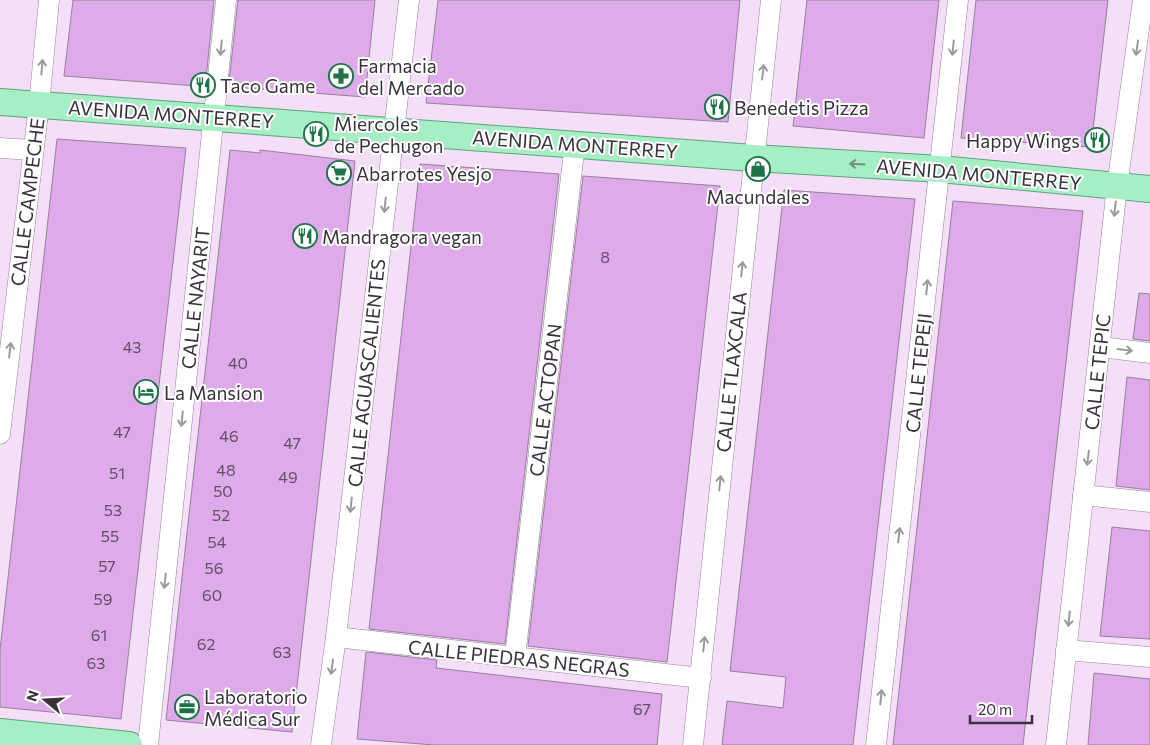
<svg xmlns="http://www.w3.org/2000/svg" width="1150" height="745" font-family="Commissioner,sans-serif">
<rect width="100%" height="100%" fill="#f4def8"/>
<g fill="#dfaaea" stroke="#958199">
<path d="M73,0H214L206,79L197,86L64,76Z"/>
<path d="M238,0H375L365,97L234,87L229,82Z"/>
<path d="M438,0H740L728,122L426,103Z"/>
<path d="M807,0H939L924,138L793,126Z"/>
<path d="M976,0H1108L1091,147L961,138Z"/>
<path d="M57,139L186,148L121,719L0,707V650Z"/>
<path d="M230,150L260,153V150L355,161L292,732L166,720Z"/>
<path d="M420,164L559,174L505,644L369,629Z"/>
<path d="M583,176L720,186L667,662L528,646Z"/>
<path d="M784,190L915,199L853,745H722L727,701L783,708L786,677L730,671Z"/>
<path d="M953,201L1083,211L1023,745H893Z"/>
<path d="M1139,293L1150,294V341L1133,339Z"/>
<path d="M1127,377L1150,380V490L1116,486Z"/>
<path d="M1112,527L1150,531V639L1100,636Z"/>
<path d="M366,652L437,660L436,668L662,694L657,745H434L357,739Z"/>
<path d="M1094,673L1150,679V745H1088Z"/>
</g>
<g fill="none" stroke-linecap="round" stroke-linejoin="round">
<defs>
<g id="minor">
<path d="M0,148L33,150"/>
<path d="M1101,347L1150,353"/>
<path d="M0,434L39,105L49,0"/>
<path d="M1083,495L1150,502"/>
<path d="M336,637L701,678"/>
<path d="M1066,650L1150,657"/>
<path d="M515,657L575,143"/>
<path d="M148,745L226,0"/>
<path d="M321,745L336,637L409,0"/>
<path d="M693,745L771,0"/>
<path d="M876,745L958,0"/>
<path d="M1056,745L1117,186L1143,0"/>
</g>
<g id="major">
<path d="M0,102L753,158L940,169L1150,189"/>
<path d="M0,732L129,745"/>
</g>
</defs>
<use href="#minor" stroke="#96829a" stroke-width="21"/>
<use href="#major" stroke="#5aa57b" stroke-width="28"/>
<use href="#minor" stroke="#fff" stroke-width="20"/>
<use href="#major" stroke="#a6efc4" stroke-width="26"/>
</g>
<defs><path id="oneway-shaft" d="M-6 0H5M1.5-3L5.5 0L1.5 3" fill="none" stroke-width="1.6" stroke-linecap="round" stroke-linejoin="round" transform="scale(1.25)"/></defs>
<g stroke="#9c989d">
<use href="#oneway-shaft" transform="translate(221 48) rotate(96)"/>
<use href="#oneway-shaft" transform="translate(953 48) rotate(96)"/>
<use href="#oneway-shaft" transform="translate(1137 48) rotate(98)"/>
<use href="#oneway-shaft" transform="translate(42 67) rotate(-85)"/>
<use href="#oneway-shaft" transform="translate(763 72) rotate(-83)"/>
<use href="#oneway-shaft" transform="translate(385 205) rotate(96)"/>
<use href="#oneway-shaft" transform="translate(1115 209) rotate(96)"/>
<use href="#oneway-shaft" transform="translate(742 269) rotate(-84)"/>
<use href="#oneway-shaft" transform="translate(927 287) rotate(-84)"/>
<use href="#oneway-shaft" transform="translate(10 350) rotate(-83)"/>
<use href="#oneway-shaft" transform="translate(1125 350) rotate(7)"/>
<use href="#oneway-shaft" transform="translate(182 419) rotate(96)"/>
<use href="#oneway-shaft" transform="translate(1088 458) rotate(97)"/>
<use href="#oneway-shaft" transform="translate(720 483) rotate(-84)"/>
<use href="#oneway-shaft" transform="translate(351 505) rotate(96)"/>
<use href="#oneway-shaft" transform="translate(899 535) rotate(-84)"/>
<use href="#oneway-shaft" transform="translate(165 581) rotate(96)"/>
<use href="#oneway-shaft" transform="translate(1069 619) rotate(96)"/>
<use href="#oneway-shaft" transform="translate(704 644) rotate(-84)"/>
<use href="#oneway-shaft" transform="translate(332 667) rotate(98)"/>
<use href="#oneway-shaft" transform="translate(881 697) rotate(-84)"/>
</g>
<use stroke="#709080" href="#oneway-shaft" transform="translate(857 164) rotate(-177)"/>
<defs>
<symbol id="pharmacy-ring" viewBox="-11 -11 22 22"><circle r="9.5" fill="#fff" stroke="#1d7345" stroke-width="1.5"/><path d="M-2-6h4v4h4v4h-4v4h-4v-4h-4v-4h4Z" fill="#1d7345"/></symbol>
<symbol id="restaurant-ring" viewBox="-11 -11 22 22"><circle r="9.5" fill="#fff" stroke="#1d7345" stroke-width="1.5"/><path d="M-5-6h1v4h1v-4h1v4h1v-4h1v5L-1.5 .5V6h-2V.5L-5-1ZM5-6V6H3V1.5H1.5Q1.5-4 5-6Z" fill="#1d7345"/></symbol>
<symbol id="shop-ring" viewBox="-11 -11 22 22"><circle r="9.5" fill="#fff" stroke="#1d7345" stroke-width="1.5"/><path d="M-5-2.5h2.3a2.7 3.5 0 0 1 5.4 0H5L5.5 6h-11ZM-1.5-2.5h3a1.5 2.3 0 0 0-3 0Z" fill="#1d7345"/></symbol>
<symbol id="supermarket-ring" viewBox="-11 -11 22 22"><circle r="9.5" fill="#fff" stroke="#1d7345" stroke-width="1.5"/><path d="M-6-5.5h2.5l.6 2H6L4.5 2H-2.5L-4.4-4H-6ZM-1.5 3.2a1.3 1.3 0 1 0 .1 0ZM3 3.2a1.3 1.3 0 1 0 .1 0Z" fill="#1d7345"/></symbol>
<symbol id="hotel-ring" viewBox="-11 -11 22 22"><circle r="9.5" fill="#fff" stroke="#1d7345" stroke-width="1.5"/><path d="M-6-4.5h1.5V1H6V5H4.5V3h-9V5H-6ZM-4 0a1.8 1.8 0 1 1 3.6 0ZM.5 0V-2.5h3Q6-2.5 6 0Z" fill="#1d7345"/></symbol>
<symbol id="office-ring" viewBox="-11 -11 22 22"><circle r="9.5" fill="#fff" stroke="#1d7345" stroke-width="1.5"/><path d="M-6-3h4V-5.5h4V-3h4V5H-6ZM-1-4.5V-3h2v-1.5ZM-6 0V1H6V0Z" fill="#1d7345"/></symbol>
</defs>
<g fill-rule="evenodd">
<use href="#pharmacy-ring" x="327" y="62" width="28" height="28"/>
<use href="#restaurant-ring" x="189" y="71" width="28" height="28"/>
<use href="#restaurant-ring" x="703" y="93" width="28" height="28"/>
<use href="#restaurant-ring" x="302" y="120" width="28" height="28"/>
<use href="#restaurant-ring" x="1083" y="126" width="28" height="28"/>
<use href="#shop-ring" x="744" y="155" width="28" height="28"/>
<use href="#supermarket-ring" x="325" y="159" width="28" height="28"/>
<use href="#restaurant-ring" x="291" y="222" width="28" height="28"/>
<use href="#hotel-ring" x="132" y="378" width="28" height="28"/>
<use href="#office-ring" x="173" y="693" width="28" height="28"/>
</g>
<g text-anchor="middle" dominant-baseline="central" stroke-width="4" stroke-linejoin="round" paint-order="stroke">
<g font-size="16" fill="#624f67">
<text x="605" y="256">8</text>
<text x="132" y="346">43</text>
<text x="238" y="362">40</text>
<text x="122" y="431">47</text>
<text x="229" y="435">46</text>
<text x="292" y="442">47</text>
<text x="226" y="469">48</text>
<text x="117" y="472">51</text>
<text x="288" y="476">49</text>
<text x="223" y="490">50</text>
<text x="113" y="509">53</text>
<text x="221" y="514">52</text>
<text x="110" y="535">55</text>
<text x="217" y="541">54</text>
<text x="107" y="565">57</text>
<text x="214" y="567">56</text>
<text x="212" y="594">60</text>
<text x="103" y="598">59</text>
<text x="99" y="634">61</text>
<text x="206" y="643">62</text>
<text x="282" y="651">63</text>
<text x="96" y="662">63</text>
<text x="642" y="708">67</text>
</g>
<g font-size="19" fill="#39313b" stroke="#fff" text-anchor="start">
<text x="358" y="65">Farmacia<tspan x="358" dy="22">del Mercado</tspan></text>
<text x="220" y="85">Taco Game</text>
<text x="734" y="107">Benedetis Pizza</text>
<text x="334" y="123">Miercoles<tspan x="334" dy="22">de Pechugon</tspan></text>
<text x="1080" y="140" text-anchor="end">Happy Wings</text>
<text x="356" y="173">Abarrotes Yesjo</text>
<text x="758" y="196" text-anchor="middle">Macundales</text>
<text x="322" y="236">Mandragora vegan</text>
<text x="164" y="392">La Mansion</text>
<text x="204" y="696">Laboratorio<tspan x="204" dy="22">Médica Sur</tspan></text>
</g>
<g font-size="19" fill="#39313b" stroke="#fff">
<text transform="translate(171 114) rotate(4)">AVENIDA MONTERREY</text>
<text transform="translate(575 144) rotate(4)">AVENIDA MONTERREY</text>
<text transform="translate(979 174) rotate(5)">AVENIDA MONTERREY</text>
<text transform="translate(27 202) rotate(-83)">CALLE CAMPECHE</text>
<text transform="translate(195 298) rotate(-84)">CALLE NAYARIT</text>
<text transform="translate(731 372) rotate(-84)">CALLE TLAXCALA</text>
<text transform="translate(1097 372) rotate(-84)">CALLE TEPIC</text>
<text transform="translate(366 373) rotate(-84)">CALLE AGUASCALIENTES</text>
<text transform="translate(918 373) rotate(-84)">CALLE TEPEJI</text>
<text transform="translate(545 400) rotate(-83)">CALLE ACTOPAN</text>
<text transform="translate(519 658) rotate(6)">CALLE PIEDRAS NEGRAS</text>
</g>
</g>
<g transform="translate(45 700) rotate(288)" stroke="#ffffff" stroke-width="4" paint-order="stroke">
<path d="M0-4L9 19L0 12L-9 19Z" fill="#39313b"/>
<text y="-8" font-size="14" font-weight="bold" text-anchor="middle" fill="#39313b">N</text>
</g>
<path d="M970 715v8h62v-8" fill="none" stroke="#39313b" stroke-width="2.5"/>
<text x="978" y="715" font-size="15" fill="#39313b" stroke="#ffffff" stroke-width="4" paint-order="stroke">20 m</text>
</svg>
